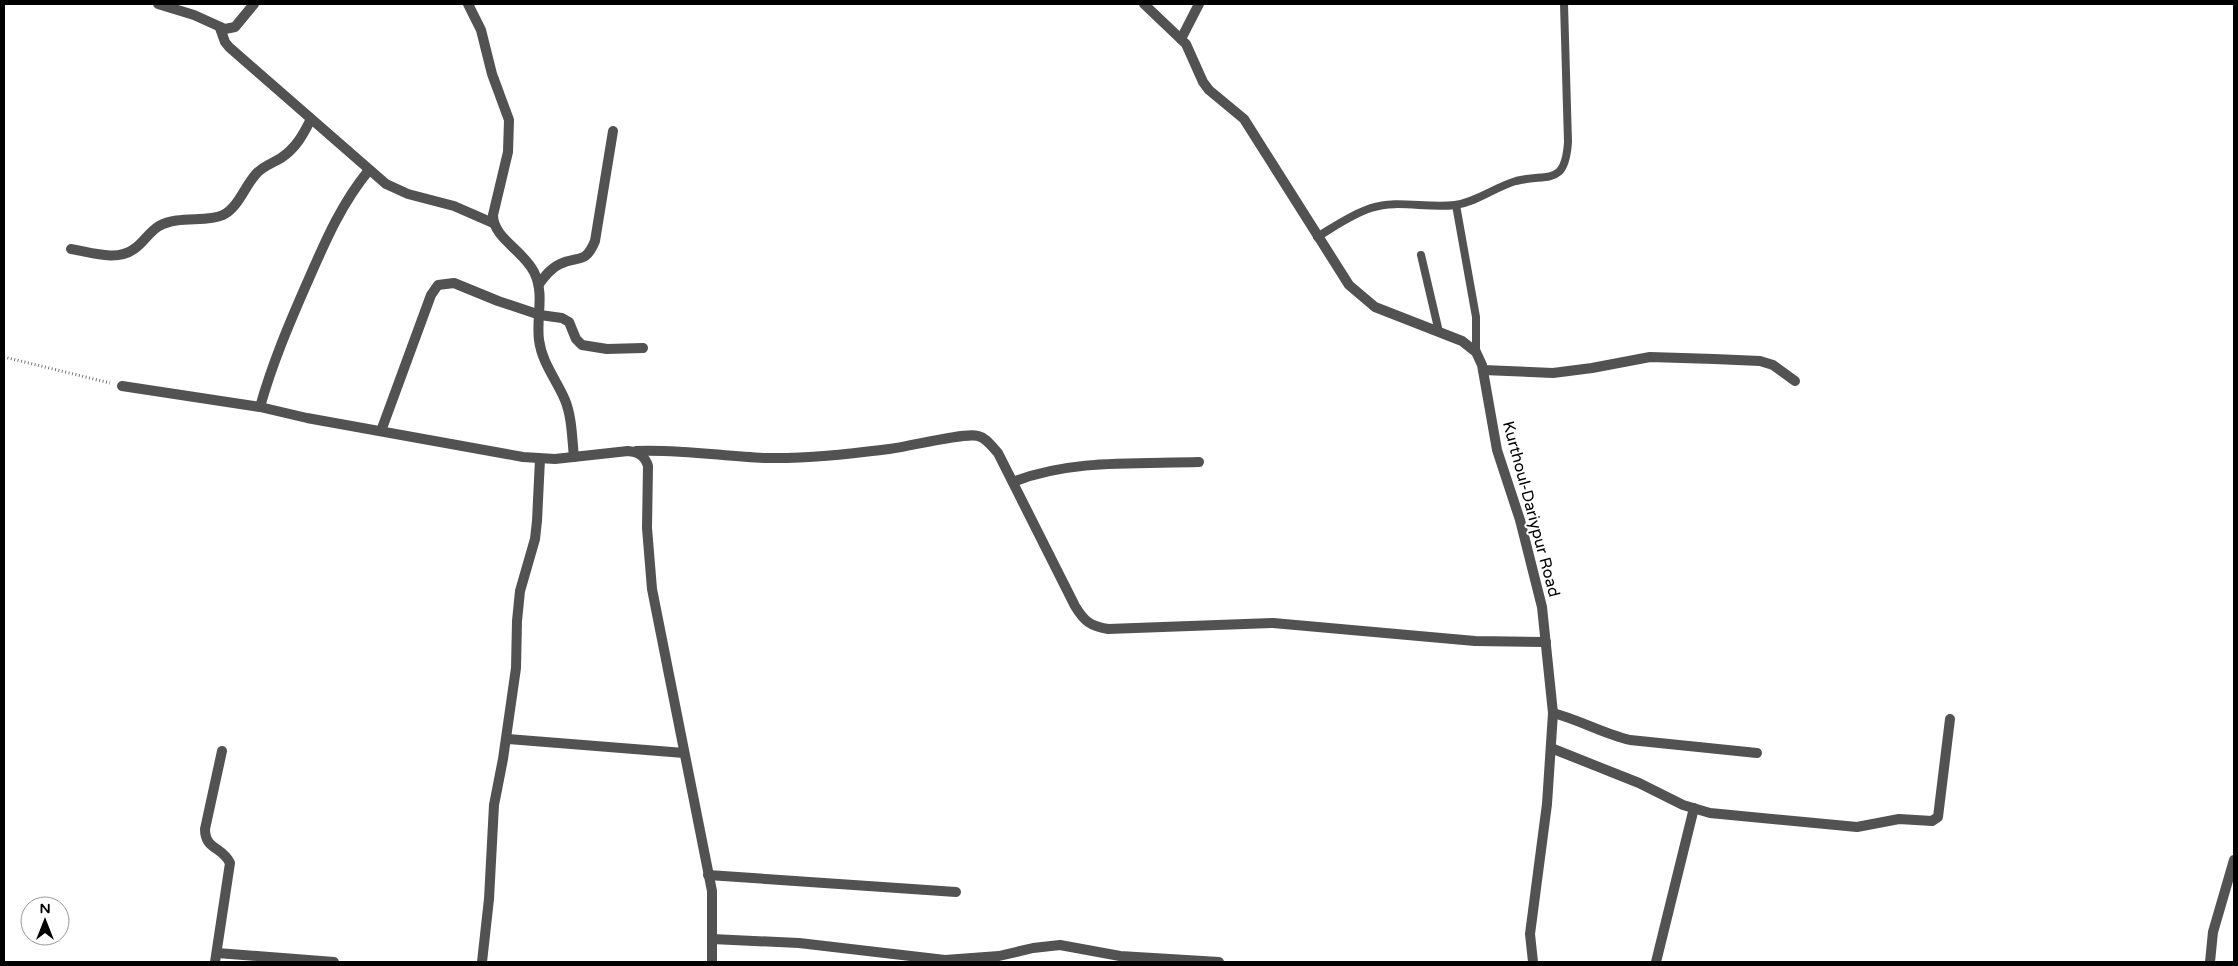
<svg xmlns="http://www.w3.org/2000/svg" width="2238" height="966" font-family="'Varela Round',sans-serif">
<rect width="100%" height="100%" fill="#fff"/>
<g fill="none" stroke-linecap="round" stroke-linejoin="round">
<path stroke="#747474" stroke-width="3" stroke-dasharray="1 2.5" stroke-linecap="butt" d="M4,357L110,383"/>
<g stroke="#525252" stroke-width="8">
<path d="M1456,205L1476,317V352"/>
<path d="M1317,237C1334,227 1352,214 1371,208C1398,199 1427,209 1455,205C1477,202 1495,187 1516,181C1548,173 1565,187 1568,142L1564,4"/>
<path d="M1421,255L1439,332"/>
</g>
<g stroke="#525252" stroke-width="10">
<path d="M158,4L194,15L225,29L235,27L254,4"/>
<path d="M468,4L481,30L492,74L509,120L508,152L493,215C493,238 523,250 534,272C545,294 536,317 539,340C542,363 556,379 565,400C572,417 572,438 574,457"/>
<path d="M220,28L225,42L229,47L386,184L408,194L454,206L493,223"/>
<path d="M1181,39L1199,4"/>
<path d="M71,249C90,252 117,262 134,249C143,243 149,232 159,226C179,215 206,223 223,215C238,208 245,186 256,174C263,166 273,163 281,158C296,148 303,135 311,119"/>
<path d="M539,284C545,276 551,268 560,264C579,255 585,265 595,241L613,131"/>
<path d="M1483,370L1553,373L1592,368L1650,357L1714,359L1760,361L1773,365L1795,381"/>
<path d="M122,386L260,407L307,418L523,457L555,459L628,451C639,452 645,456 648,466L647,528L652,589L712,891V962"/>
<path d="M260,407C272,364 289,324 307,283C325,242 341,204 369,170"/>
<path d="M381,431L431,295L438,285L454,283L498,301L540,315L562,318L569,322L576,339L582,345L607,349L643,348"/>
<path d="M636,451C679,449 721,456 764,458C806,459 848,454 889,449C908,447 964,432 978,436C987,438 992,447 998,453L1075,606C1084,621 1090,626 1108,629L1273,623L1475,641L1546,642"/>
<path d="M1013,482C1070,459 1138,464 1199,462"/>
<path d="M1553,713C1580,720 1604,734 1630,740L1757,753"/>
<path d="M507,739L684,753"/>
<path d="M1551,748L1639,783L1683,805L1710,813L1857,827L1899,819L1932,821L1938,817L1950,719"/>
<path d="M708,875L956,892"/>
<path d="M712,939L799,943L945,960L999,956L1033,948L1060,945L1120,956L1219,962"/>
<path d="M217,953L334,962"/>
<path d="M215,962L230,863C222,846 205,850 205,829L222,751"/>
<path d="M482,962L489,899L494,805L503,759L516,668L517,621L520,591L535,539L537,521L540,459"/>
<path d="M1656,962L1694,808"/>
<path d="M2210,962L2213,932L2234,860"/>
</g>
<path stroke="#525252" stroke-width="10" d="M1144,4L1186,44L1203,82L1209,90L1244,119L1349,285L1375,307L1462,341L1476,352L1482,365L1497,450L1520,520L1542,607L1553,713L1547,804L1530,934L1533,962"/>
</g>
<g text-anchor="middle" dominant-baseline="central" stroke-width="4" stroke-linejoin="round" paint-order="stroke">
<g font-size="16" fill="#000" stroke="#fff">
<text transform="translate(1531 509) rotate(75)">Kurthoul-Dariypur Road</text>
</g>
</g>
<rect width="2238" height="966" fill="none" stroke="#000000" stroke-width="10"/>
<g transform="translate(45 921)"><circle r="24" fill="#ffffff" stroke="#999999"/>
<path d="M0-4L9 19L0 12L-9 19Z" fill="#000000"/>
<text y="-8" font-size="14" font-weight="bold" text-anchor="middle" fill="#000000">N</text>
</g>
</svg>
